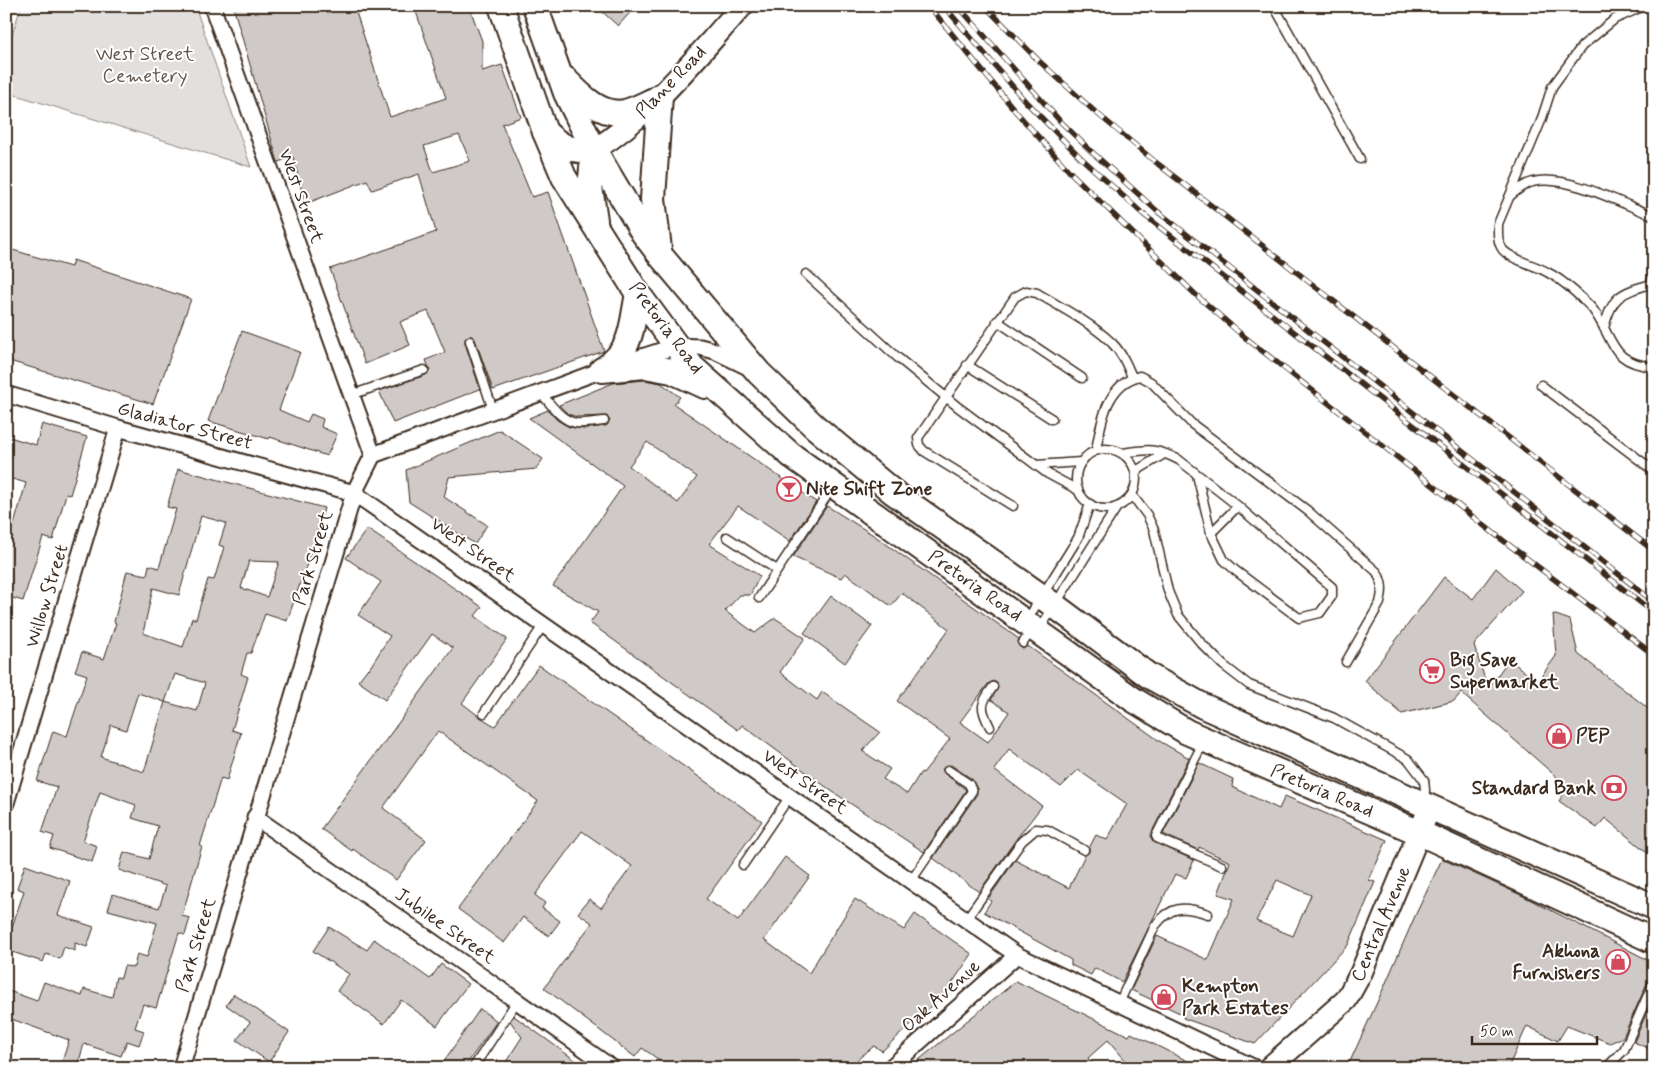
<svg xmlns="http://www.w3.org/2000/svg" width="1660" height="1074" font-family="Mynerve,sans-serif">
<rect width="100%" height="100%" fill="#fff"/>
<filter id="ink" filterUnits="userSpaceOnUse"><feTurbulence type="fractalNoise" baseFrequency=".02" numOctaves="2"/><feDisplacementMap in="SourceGraphic" scale="10" xChannelSelector="R" yChannelSelector="G"/><feConvolveMatrix kernelMatrix="1 2 1 2 8 2 1 2 1" color-interpolation-filters="sRGB"/></filter>
<g filter="url(#ink)">
<path fill="#e2e0de" stroke="#8e857e" d="M21,6H195L251,167L6,92V55Z"/>
<g fill="#cfcac7" stroke="#3b2a1e" fill-rule="evenodd">
<path d="M233,6H354L390,117L446,98L414,6H469L482,41V71L502,65L521,117L502,124L532,197L548,192L604,351L493,390L475,339L472,336H468L465,339V343L480,389L393,423L379,391L426,375L430,371L426,360L445,352L428,311L400,322L410,345L365,364L330,269L436,232L419,174L372,190L367,180L305,204L293,157L278,162ZM459,135L470,161L433,172L424,146Z"/>
<path d="M596,6H636L618,26Z"/>
<path d="M6,248L71,267L73,260L191,299L153,404L6,360Z"/>
<path d="M242,331L300,352L279,410L307,422L311,414L323,419L321,427L337,434L327,456L270,437L269,439L208,421Z"/>
<path d="M644,380L661,383L680,397L674,404L816,502L790,541L738,506L709,544L760,576L750,595H740L725,611L755,633L775,618L805,638L780,672L817,700L822,692L880,732L862,751L890,769L883,779L907,794L921,772L923,773L950,739L897,701L949,629L902,593L891,606L845,573L841,578L793,557L827,506L875,536L1019,639L1017,643L1020,647L1023,649L1028,646L1161,742L1189,758L1150,836L1155,843L1194,860L1186,878L1175,874L1122,982L1095,968L1091,975L1071,965V960L984,912L991,901L988,899L1015,860L1069,888L1085,855L1089,852V848L1096,835L1107,840L1127,804L1078,770L1061,787L1009,749L994,770L1042,806L1017,838L979,892L933,858L977,794V789L972,779L951,765L944,767L942,770L945,774L964,788L966,790L924,852L833,792L742,725L738,730L590,623L598,612L553,586L623,486L529,418L548,410L557,420L569,427L583,429L605,426L610,421L607,416L577,417L568,414L559,405L613,383ZM647,442L697,477L678,503L629,466ZM993,681L997,683L998,688L991,700L1009,712L988,742L960,722L988,684Z"/>
<path d="M42,424L87,437L70,495L66,494L53,540L43,537L23,601L6,596V552L26,483L6,477V436L36,445Z"/>
<path d="M500,430L543,459L536,469L449,477L444,497L487,525L475,544L409,502L406,470Z"/>
<path d="M178,469L324,508L313,547L287,621L265,614L251,653H247L241,674L248,677L232,730L241,733L227,780L221,778L200,846H202L182,916L190,918L185,935L179,933L156,1008L143,1004L135,1028L144,1031L139,1045L127,1041L121,1056L84,1044L77,1068H60L69,1040L6,1017V990L37,1001L44,982L82,996L84,989L112,997L116,977L121,978L124,966L134,967L137,954L147,957L157,923L108,910L113,894L159,908L166,886L119,870L124,852L149,859L158,826L132,818L136,805L100,792L83,841L97,846L92,862L50,848L54,836L42,832L57,787L37,781L53,731L67,736L87,675L75,671L82,652L104,659L116,623L114,622L127,571L147,575L149,565L159,568L176,509L167,507ZM201,516L226,523L219,545L224,547L214,580L208,579L196,619L192,618L183,647L143,633L153,588L179,595ZM249,561L279,562L267,597L241,588ZM175,674L205,683L197,711L165,702ZM138,693L165,702L144,772L101,757L111,725L126,730Z"/>
<path d="M367,529L482,607L475,616L507,639L462,703L480,717L495,726L539,665L762,821L706,899L738,921L785,857L810,876L764,940L809,973L855,899L904,930L915,914L972,954L946,992L882,1051L874,1046L847,1068H671L642,1048L635,1057L544,988L592,923L578,913L589,899L601,908L632,866L582,831L535,895L545,903L542,908L560,921L549,936L523,917L504,943L458,909L538,801L438,731L383,808L426,840L396,880L353,849L352,851L321,829L453,648L432,634L385,700L358,681L368,668L369,669L390,636L358,615L381,582L346,558Z"/>
<path d="M1496,568L1522,591L1474,645L1488,689L1509,659L1537,682L1556,656L1553,614L1570,620L1578,654L1654,713V858L1605,818L1597,828L1559,801L1568,787L1461,693L1454,701L1402,714L1365,681L1444,577L1473,599Z"/>
<path d="M831,596L872,626L845,663L804,633Z"/>
<path d="M1199,763L1233,779L1232,787L1279,809L1285,796L1387,840L1369,880L1375,882L1348,945L1255,1044L1183,1018L1184,1015L1131,990L1157,936L1208,960L1234,899L1218,894L1230,862L1199,847L1198,850L1163,834ZM1277,880L1311,895L1293,936L1256,921Z"/>
<path d="M1442,859L1523,896L1654,963V975L1649,979L1623,1037L1610,1043L1567,1026L1558,1041L1527,1026L1508,1068H1347L1385,985L1415,916Z"/>
<path d="M25,865L70,881L58,915L94,927L87,947L75,943V951L64,947L60,959L46,954L43,962L6,950V945L24,891L17,888Z"/>
<path d="M329,927L367,950L374,939L430,979L441,964L468,984L437,1026L401,1000L384,1024L337,991L349,974L313,951Z"/>
<path d="M1016,981L1129,1036L1131,1033L1202,1068H1132L1108,1040L1088,1058L1096,1068H909Z"/>
<path d="M234,994L289,1032L269,1062L237,1040L250,1022L226,1005Z"/>
<path d="M1654,996V1051L1634,1042Z"/>
<path d="M480,1009L497,1021L464,1068H439Z"/>
<path d="M514,1016L586,1068H502L522,1037L510,1021Z"/>
</g>
<g fill="none" stroke-linecap="round" stroke-linejoin="round">
<defs>
<g id="lane">
<path d="M1274,6L1360,159"/>
<path d="M1644,6L1615,19L1582,46L1552,87L1541,121L1498,224C1498,233 1497,242 1503,250C1512,260 1535,265 1547,272C1557,277 1567,285 1575,292C1581,298 1589,304 1594,311C1615,341 1610,363 1654,367"/>
<path d="M1510,196C1517,190 1524,184 1533,182C1564,173 1623,204 1654,216"/>
<path d="M806,274L897,357L958,407L1048,474L1078,490"/>
<path d="M1651,284L1654,271"/>
<path d="M997,321L1082,378"/>
<path d="M1604,328C1612,296 1620,293 1651,284L1654,285"/>
<path d="M470,341L493,410"/>
<path d="M967,365L1052,419"/>
<path d="M1541,385L1654,471"/>
<path d="M541,393C550,403 561,421 576,423C585,424 595,422 604,421"/>
<path d="M351,395L424,370"/>
<circle cx="1106" cy="479" r="30"/>
<path d="M1096,450C1101,422 1107,383 1140,376L1151,382L1192,424L1308,511L1377,572C1383,583 1383,591 1380,603L1346,662"/>
<path d="M1123,453C1148,449 1156,448 1179,460L1238,506L1247,514L1332,587V596L1320,613L1299,618L1236,571L1224,560L1211,533L1238,506"/>
<path d="M1036,465L1081,462"/>
<path d="M1136,471L1164,454"/>
<path d="M1197,475L1211,533"/>
<path d="M1132,495L1147,515L1154,530L1168,591L1178,615L1201,643L1223,665L1249,685L1334,718L1408,759L1424,780L1425,790L1424,800"/>
<path d="M1013,506L924,451L919,445L918,438L1015,297L1026,291L1037,293C1062,308 1091,323 1112,343C1122,353 1127,365 1132,377"/>
<path d="M727,537L777,570"/>
<path d="M759,598L832,488"/>
<path d="M1027,620L1078,538L1090,504"/>
<path d="M1039,630L1117,507"/>
<path d="M1023,643L1031,631"/>
<path d="M484,713L544,624"/>
<path d="M990,727C980,708 980,704 993,687"/>
<path d="M1204,741L1156,836L1157,838L1222,866"/>
<path d="M743,865L790,796"/>
<path d="M911,881L972,791L969,784L948,770"/>
<path d="M967,918L1022,841L1036,829L1048,830L1084,850"/>
<path d="M1119,1003L1155,926C1171,905 1184,906 1208,914"/>
<path d="M473,1068L517,1001"/>
<path d="M1606,1068L1624,1050L1654,981"/>
</g>
<g id="street">
<path d="M212,6L373,455"/>
<path d="M6,394L118,428L354,493L1017,955L1255,1068"/>
<path d="M6,803L118,428"/>
<path d="M255,817L612,1068"/>
<path d="M181,1068L354,493L373,455L602,370L676,346L700,347L715,351L750,368"/>
<path d="M890,1068L1017,955"/>
</g>
<g id="secondary">
<path d="M594,150C652,114 696,57 742,6"/>
<path d="M1269,1068L1346,1000L1361,973L1430,807"/>
</g>
<g id="primary">
<path d="M501,6L545,132L564,177L638,294L692,367L791,455L1134,700L1187,732L1420,833L1654,941"/>
<path d="M535,6L566,93L594,150L644,234L660,255L759,373L814,426L893,492L1055,606L1149,676L1203,706L1654,907"/>
<path d="M565,79C580,95 601,117 625,112C637,109 648,102 659,98"/>
<path d="M545,132C561,147 571,152 594,150L590,187L595,220"/>
<path d="M659,249L653,199L660,96"/>
<path d="M604,369C634,348 631,326 638,294"/>
<path d="M602,370L645,366L672,371L705,386"/>
</g>
</defs>
<use href="#lane" stroke="#3b2a1e" stroke-width="11"/>
<use href="#street" stroke="#3b2a1e" stroke-width="19"/>
<use href="#secondary" stroke="#3b2a1e" stroke-width="25"/>
<use href="#primary" stroke="#3b2a1e" stroke-width="28"/>
<use href="#lane" stroke="#fff" stroke-width="8"/>
<use href="#street" stroke="#fff" stroke-width="15"/>
<use href="#secondary" stroke="#fff" stroke-width="21"/>
<use href="#primary" stroke="#fff" stroke-width="24"/>
<defs>
<g id="rail">
<path d="M929,6L1017,113L1069,171L1195,294L1242,335L1496,535L1654,655"/>
<path d="M944,6L1026,102L1080,157L1143,214L1654,613"/>
<path d="M958,6L1060,121L1093,153L1157,211L1654,602"/>
<path d="M985,6L1039,61L1093,110L1158,164L1654,551"/>
</g>
</defs>
<use href="#rail" stroke="#3b2a1e" stroke-width="5.5"/>
<use href="#rail" stroke="#fff" stroke-width="4" stroke-dasharray="11" stroke-linecap="butt"/>
</g>
</g>
<defs>
<symbol id="bar-ring" viewBox="-11 -11 22 22"><circle r="9.5" fill="#fff" stroke="#d1495b" stroke-width="1.5"/><path d="M-6-5H6L.8 .8V4.5H3.5V6h-7V4.5H-.8V.8Z" fill="#d1495b"/></symbol>
<symbol id="supermarket-ring" viewBox="-11 -11 22 22"><circle r="9.5" fill="#fff" stroke="#d1495b" stroke-width="1.5"/><path d="M-6-5.5h2.5l.6 2H6L4.5 2H-2.5L-4.4-4H-6ZM-1.5 3.2a1.3 1.3 0 1 0 .1 0ZM3 3.2a1.3 1.3 0 1 0 .1 0Z" fill="#d1495b"/></symbol>
<symbol id="shop-ring" viewBox="-11 -11 22 22"><circle r="9.5" fill="#fff" stroke="#d1495b" stroke-width="1.5"/><path d="M-5-2.5h2.3a2.7 3.5 0 0 1 5.4 0H5L5.5 6h-11ZM-1.5-2.5h3a1.5 2.3 0 0 0-3 0Z" fill="#d1495b"/></symbol>
<symbol id="bank-ring" viewBox="-11 -11 22 22"><circle r="9.5" fill="#fff" stroke="#d1495b" stroke-width="1.5"/><path d="M-6-4H6V4H-6ZM0-2.3a2.3 2.3 0 1 0 0 4.6a2.3 2.3 0 1 0 0-4.6Z" fill="#d1495b"/></symbol>
</defs>
<g fill-rule="evenodd">
<use href="#bar-ring" x="775" y="475" width="28" height="28"/>
<use href="#supermarket-ring" x="1418" y="657" width="28" height="28"/>
<use href="#shop-ring" x="1545" y="722" width="28" height="28"/>
<use href="#bank-ring" x="1600" y="774" width="28" height="28"/>
<use href="#shop-ring" x="1604" y="948" width="28" height="28"/>
<use href="#shop-ring" x="1150" y="983" width="28" height="28"/>
</g>
<g text-anchor="middle" dominant-baseline="central" stroke-width="4" stroke-linejoin="round" paint-order="stroke">
<g font-size="19" fill="#65584e" stroke="#fff">
<text x="145" y="54">West Street<tspan x="145" dy="22">Cemetery</tspan></text>
</g>
<g font-size="19" fill="#3b2a1e" stroke="#fff">
<text transform="translate(671 82) rotate(-46)">Plane Road</text>
<text transform="translate(301 196) rotate(70)">West Street</text>
<text transform="translate(666 328) rotate(53)">Pretoria Road</text>
<text transform="translate(185 426) rotate(15)">Gladiator Street</text>
<text transform="translate(473 550) rotate(35)">West Street</text>
<text transform="translate(313 558) rotate(-73)">Park Street</text>
<text transform="translate(975 586) rotate(35)">Pretoria Road</text>
<text transform="translate(47 596) rotate(-73)">Willow Street</text>
<text transform="translate(805 782) rotate(35)">West Street</text>
<text transform="translate(1322 791) rotate(23)">Pretoria Road</text>
<text transform="translate(1381 924) rotate(-67)">Central Avenue</text>
<text transform="translate(445 926) rotate(35)">Jubilee Street</text>
<text transform="translate(196 945) rotate(-73)">Park Street</text>
<text transform="translate(941 996) rotate(-42)">Oak Avenue</text>
</g>
<g font-size="19" font-weight="bold" fill="#3b2a1e" stroke="#fff" text-anchor="start">
<text x="806" y="489">Nite Shift Zone</text>
<text x="1450" y="660">Big Save<tspan x="1450" dy="22">Supermarket</tspan></text>
<text x="1576" y="736">PEP</text>
<text x="1596" y="788" text-anchor="end">Standard Bank</text>
<text x="1600" y="951" text-anchor="end">Akhona<tspan x="1600" dy="22">Furnishers</tspan></text>
<text x="1182" y="986">Kempton<tspan x="1182" dy="22">Park Estates</tspan></text>
</g>
</g>
<rect width="1660" height="1074" fill="none" stroke="#fff" stroke-width="25"/>
<rect x="12" y="12" width="1635" height="1049" fill="none" stroke="#3b2a1e" stroke-width="2" filter="url(#ink)"/>
<path d="M1472 1036v8h125v-8" fill="none" stroke="#3b2a1e" stroke-width="2.5"/>
<text x="1480" y="1036" font-size="15" fill="#3b2a1e" stroke="#ffffff" stroke-width="4" paint-order="stroke">50 m</text>
</svg>
